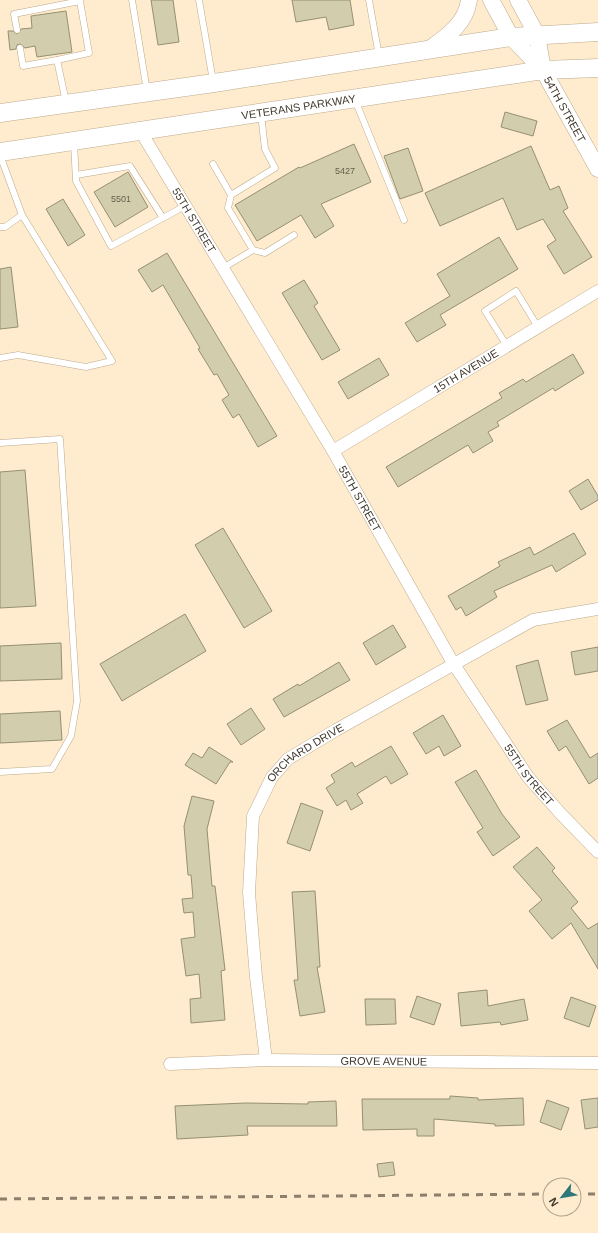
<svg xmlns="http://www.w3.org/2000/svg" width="598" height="1233" font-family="Helvetica,sans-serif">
<rect width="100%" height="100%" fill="#ffebcd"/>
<g fill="#d2cead" stroke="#949071">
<path d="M151,0H173L179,42L158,45Z"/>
<path d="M292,0H350L354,25L329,30L326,17L296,22Z"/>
<path d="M66,11L72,52L37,57L35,46L25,48L20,44L17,45L16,49L10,50L8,31H13L17,34L21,29L32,28L31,16Z"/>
<path d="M505,112L537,121L533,136L501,127Z"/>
<path d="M354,144L371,182L321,204L334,226L315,238L301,215L257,241L235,205L299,167L300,168Z"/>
<path d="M531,146L550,190L559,186L568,208L563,211L592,257L564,274L547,246L556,240L543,219L517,230L503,198L440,226L425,193Z"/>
<path d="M408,148L423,191L400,199L384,156Z"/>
<path d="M128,172L148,207L115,227L94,192Z"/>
<path d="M63,199L85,235L68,246L46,209Z"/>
<path d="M499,237L518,269L440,315L446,325L417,342L405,323L450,296L437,274Z"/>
<path d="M167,253L277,436L258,447L239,414L233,418L222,400L229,395L217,374L214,375L198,349L200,348L163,285L152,292L138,270Z"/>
<path d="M11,267L18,327L0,329V269Z"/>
<path d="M304,280L318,303L314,306L340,350L322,360L282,293Z"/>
<path d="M573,354L584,373L555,391L553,388L497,422L499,426L488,432L493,441L473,453L468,445L398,487L386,467L502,398L499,393L523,379L526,382Z"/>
<path d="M379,358L389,375L348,399L338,382Z"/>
<path d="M25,470L36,606L0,608V472Z"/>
<path d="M588,479L598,496V500L581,510L569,491Z"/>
<path d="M223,528L272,611L244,628L195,545Z"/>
<path d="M574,533L586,554L556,572L552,565L494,591L497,597L466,616L461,607L456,610L448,596L500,566L498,562L530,547L534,555Z"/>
<path d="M185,614L206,651L122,701L100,664Z"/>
<path d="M393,625L406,647L376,665L363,643Z"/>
<path d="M61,643L62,679L0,681V646Z"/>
<path d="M598,647V671L575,675L571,652Z"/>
<path d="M538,660L548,700L526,705L516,666Z"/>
<path d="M339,662L350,680L284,717L273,699L298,684L299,686Z"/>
<path d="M251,708L265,729L241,745L227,724Z"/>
<path d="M60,711L62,740L0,743V714Z"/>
<path d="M443,715L461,746L444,756L439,746L426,754L413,733Z"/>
<path d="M567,720L590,758L598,753V778L589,784L566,746L559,751L547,731Z"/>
<path d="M391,746L408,774L391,784L386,776L357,794L363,803L351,810L346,800L337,806L326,788L335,782L331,775L352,762L355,767Z"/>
<path d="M209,747L233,762H230L216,784L185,765L193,753L202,758Z"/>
<path d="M476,770L502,814L520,837L493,856L477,832L483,828L455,782Z"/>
<path d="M192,796L214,801L207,829L212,886H215L225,970L221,971L225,1020L191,1023L190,999L201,998L199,974L186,976L181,939L195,937L193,912L184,913L182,899L193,898L191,875H188L184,826Z"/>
<path d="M301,803L323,811L310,851L287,843Z"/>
<path d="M537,847L555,868L552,871L578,902L571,908L588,929L598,923V969L571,923L552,939L529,911L542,900L513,867Z"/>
<path d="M315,891L320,967H317L325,1012L300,1016L294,980H298L292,892Z"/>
<path d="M487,990L488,1006L524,999L528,1020L501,1025L500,1022L461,1026L458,993Z"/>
<path d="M417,996L441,1004L434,1025L410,1017Z"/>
<path d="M571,997L596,1006L589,1027L564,1018Z"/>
<path d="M365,999H395L396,1024L366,1025Z"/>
<path d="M450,1096L478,1098V1100L523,1098L524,1125L495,1126V1124L434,1119V1136H417V1129L363,1130L362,1099H450Z"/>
<path d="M598,1098V1127L585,1129L581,1100Z"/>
<path d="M547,1100L569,1108L561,1130L540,1122Z"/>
<path d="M336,1101L337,1126H247L248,1135L177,1139L175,1106L245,1103L308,1104V1102Z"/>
<path d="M393,1162L395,1175L379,1177L377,1164Z"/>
</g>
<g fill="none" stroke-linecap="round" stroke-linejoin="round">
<defs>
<g id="service">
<path d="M132,0L147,91"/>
<path d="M199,0L213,81"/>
<path d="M369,0L379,56"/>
<path d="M17,30L14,14L80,1L89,53L57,60"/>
<path d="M20,48L23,66L57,60L66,102"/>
<path d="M355,100L404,220"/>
<path d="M74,143L76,181L111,246L185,206"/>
<path d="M0,155L22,215L112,361L86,367L18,355L0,358"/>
<path d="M213,164L231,195L228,208L253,250L265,253L294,235"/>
<path d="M76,175L130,166L163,218"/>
<path d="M231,195L275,168L265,149L261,114"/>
<path d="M0,227H5L22,215"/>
<path d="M223,268L253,250"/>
<path d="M507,346L485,311L516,291L538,327"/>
<path d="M0,443L60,439L77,701L71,736L52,769L0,772"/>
</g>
<g id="minor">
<path id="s1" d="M141,132L333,451L453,663L528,777L561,814L598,852"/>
<path id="s2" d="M333,451L598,291"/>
<path id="s3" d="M266,1060L256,977L249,893L253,816L272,777L288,759L336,730L533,620L598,609"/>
<path id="s4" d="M170,1064L266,1060L598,1063"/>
</g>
<g id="secondary">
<path id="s5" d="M491,0L511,37L543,70L598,169"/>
<path d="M518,0L537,35L543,70"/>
<path d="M428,50C446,37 466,24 469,0"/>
</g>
<g id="primary">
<path d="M0,113L214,83L511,37L598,32"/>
<path id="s6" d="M0,152L543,70L598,68"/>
</g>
</defs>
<use href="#service" stroke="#bcaa8d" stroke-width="7"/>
<use href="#minor" stroke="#bcaa8d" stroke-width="13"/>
<use href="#secondary" stroke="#bcaa8d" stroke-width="17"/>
<use href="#primary" stroke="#bcaa8d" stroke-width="19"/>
<use href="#service" stroke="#fff" stroke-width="6"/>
<use href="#minor" stroke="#fff" stroke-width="12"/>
<use href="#secondary" stroke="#fff" stroke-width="16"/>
<use href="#primary" stroke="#fff" stroke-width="18"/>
<g stroke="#8c7f6c" stroke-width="3" stroke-dasharray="7 7" stroke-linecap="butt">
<path d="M574,1194H598"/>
<path d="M0,1199L550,1194"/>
</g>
</g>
<g text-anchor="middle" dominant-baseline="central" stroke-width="4" stroke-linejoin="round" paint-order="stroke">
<g font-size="9" fill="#645e4c">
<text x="345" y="171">5427</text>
<text x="121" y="199">5501</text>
</g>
<g font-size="11" fill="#40382c" stroke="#ffebcd">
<text stroke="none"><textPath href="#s6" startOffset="302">VETERANS PARKWAY</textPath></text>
<text stroke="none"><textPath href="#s5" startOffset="133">54TH STREET</textPath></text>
<text stroke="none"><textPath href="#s1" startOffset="103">55TH STREET</textPath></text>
<text stroke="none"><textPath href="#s2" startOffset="155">15TH AVENUE</textPath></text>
<text stroke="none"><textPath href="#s1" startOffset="427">55TH STREET</textPath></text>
<text stroke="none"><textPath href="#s3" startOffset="330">ORCHARD DRIVE</textPath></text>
<text stroke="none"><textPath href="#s1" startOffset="751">55TH STREET</textPath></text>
<text stroke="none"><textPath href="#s4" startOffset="214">GROVE AVENUE</textPath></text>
</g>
</g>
<g transform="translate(562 1197) rotate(239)"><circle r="19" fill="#ffebcd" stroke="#b3a38d"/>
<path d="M0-3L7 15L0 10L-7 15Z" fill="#2f787a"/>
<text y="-6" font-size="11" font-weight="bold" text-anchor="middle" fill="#40382c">N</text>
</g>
</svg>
